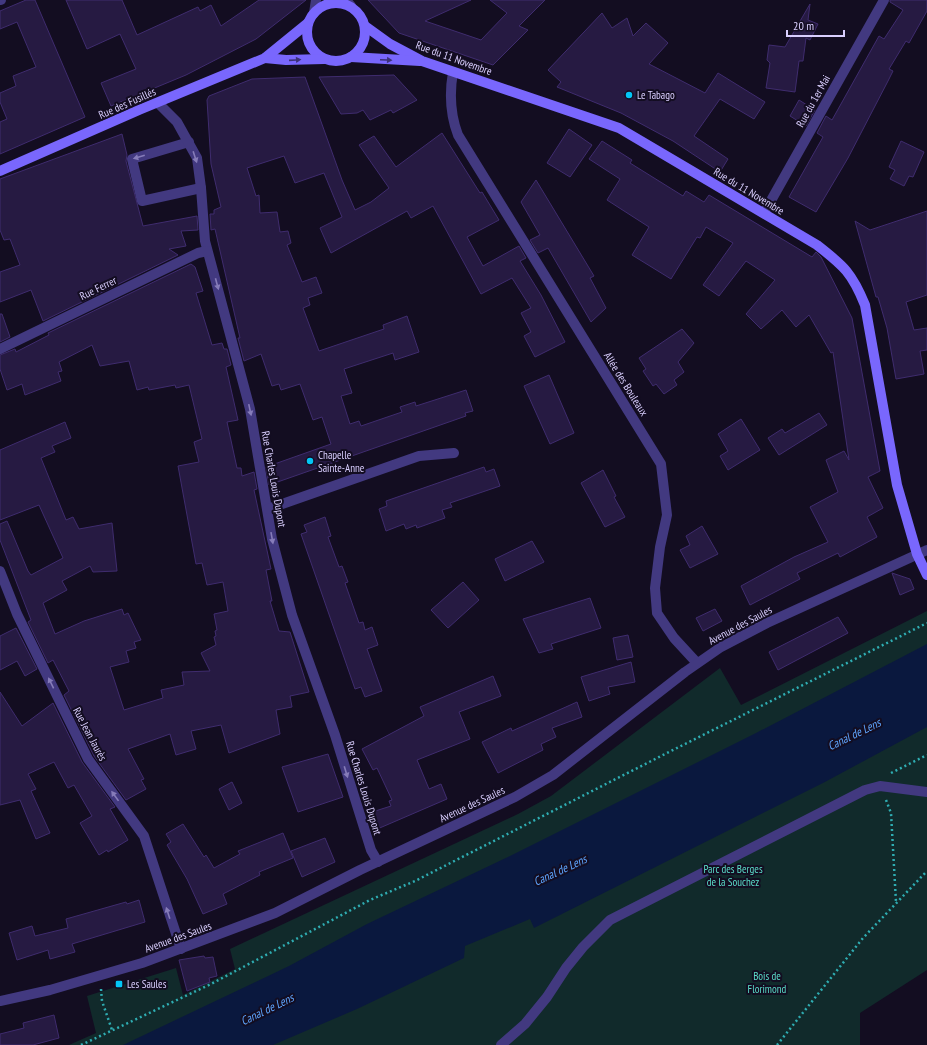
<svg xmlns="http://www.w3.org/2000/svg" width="927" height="1045" font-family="'PT Sans Narrow',sans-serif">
<rect width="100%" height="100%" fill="#130d21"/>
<path fill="#112a2b" d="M927,611V970L860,1013V1045H69L96,1033L87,996L176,968L183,995L235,969L230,949L518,814L551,796L720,668L741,705Z"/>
<path fill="#0a183e" d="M927,644V727L823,783L534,928L530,919L465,946L464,958L357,1009L273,1045H123L289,966L367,924L510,856L756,733Z"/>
<g fill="#261a42" stroke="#3f2c6e">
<path d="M26,0H35L85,117L0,154V122L7,119L0,102V93L16,86L13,76L36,67L17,22L0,29V11Z"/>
<path d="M66,0H122L137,35L198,7L200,11L211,5L221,26L259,0H306L256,39L186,75L111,106L101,83L136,69L120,34L87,49Z"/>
<path d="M368,0H471L425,21L481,40L507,13L490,0H545L519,26L528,30L493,65L399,33Z"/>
<path d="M890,0H927V11L909,43L906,41L889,69L893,71L888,81L848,158L816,212L789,197L823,137L817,133L826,116L832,120L879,36L884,39L903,10L890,2Z"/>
<path d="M810,4L808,20L818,24L810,40L806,38L803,61H799L795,92L766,88L770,63L767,60L769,45L785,47Z"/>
<path d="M602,13L612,28L627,18L633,36L646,23L668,43L649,64L705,93L718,73L765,102L754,119L720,99L694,136L728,159L720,172L673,141L621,113L557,87L561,82L548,70Z"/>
<path d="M394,75L417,100L393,113L391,110L370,120L363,110L357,113L341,114L319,77Z"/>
<path d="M305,77L342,180L355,210L371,202L389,188L359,145L374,136L396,167L442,133L480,193L482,192L499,220L467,237L483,266L519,246L526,258L520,261L541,295L565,342L535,357L524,336L531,332L521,313L531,308L512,278L481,294L433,206L411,218L407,211L331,253L320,228L342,217L324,173L295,183L284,156L247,168L256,196L259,195L260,213L277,212L280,232L288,231L291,243L287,245L302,282L316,277L322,293L308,298L310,305L303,308L319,351L384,329L383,325L407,316L419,352L395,360L393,353L344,369L352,393L341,396L350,424L359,421L361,426L402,412L400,407L415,402L416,406L466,390L473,411L465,413L466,416L269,485L266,467L331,444L322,417L313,420L300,384L281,390L279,384L272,386L261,354L244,361L238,338H240L215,229L211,230L210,214H214V210L221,207L211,164L207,100L209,96L252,79Z"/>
<path d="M799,100L815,110L806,126L790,116Z"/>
<path d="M569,129L592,145L570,177L547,163Z"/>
<path d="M122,134L127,155L126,161L143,226L197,216L198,230L181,231L186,246L169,249L178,255L43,321L31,290L0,302V272L20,265L10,239L4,240L0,230V179Z"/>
<path d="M602,141L632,160L630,163L683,196L686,191L704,202L709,195L812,257L816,252L821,257L852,318L880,471L868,477L883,508L867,517L877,537L840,557L838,553L797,573L800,579L750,605L741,586L794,557L828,542L810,507L838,492L826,460L844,451L849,460L833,352L831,353L809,315L796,327L782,310L761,329L746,314L775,280L746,261L719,296L703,285L733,243L706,227L700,238L697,237L671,279L632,255L649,227L607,200L620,179L589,159Z"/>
<path d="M901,141L924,152L913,177L909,176L904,186L890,179L895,170L889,167Z"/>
<path d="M536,180L594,276L590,278L606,308L591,322L548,248L538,253L530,240L540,235L521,202Z"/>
<path d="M927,211V295L906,302L914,330L927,328V350L920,351L924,374L896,379L887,328L878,297H876L855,221L870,230Z"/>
<path d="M191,264L195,267L203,291L196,293L212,345L222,343L224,349H227L231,365L226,367L238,420L227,422L237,468H241L242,476L254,472L257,489L254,490L271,569L266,570L272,601H270L279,631L290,632L309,692L290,696L292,707L276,710L280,734L229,753L221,725L191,731L196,749L176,755L170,734L128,749L144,779L141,780L146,789L126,800L94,756L64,695L69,691L53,660L48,663L28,622L31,620L0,540V524L7,521L28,571L31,575L63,558L39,505L0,520V450L65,422L71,438L52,446L55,452L41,458L66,520L73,517L79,529L112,523L117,571L93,572L90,566L62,581L67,590L43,603L55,634L84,621L122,609L124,615L128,613L141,640L134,642L136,648L126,651L129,662L110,667L124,710L163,698L161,690L184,685L182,672L210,671L201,653L216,645L214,637L216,636L215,631L217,630L214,614L228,611L223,582L207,585L202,563L196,564L178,466L199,462L194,442L202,439L189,385L176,388L175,385L149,390L148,387L137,390L129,361L100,366L92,345L59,362L62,371L58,372L61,381L25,395L22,384L7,390L0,369V355L15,349L16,352L49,335L48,333Z"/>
<path d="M0,314H2L10,337L0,342Z"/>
<path d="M682,329L694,343L678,362L684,372L674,380L677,385L664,394L656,384L653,386L643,371L646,369L639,358Z"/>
<path d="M549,375L574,433L550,444L524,386Z"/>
<path d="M819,413L827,425L779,455L768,438L782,429L785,433Z"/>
<path d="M741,419L760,450L728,470L720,456L728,451L718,434Z"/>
<path d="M484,467L486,472L494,469L500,486L450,503L452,507L442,510L445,518L417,528L416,525L406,529L404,524L386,531L379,509L387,506L386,501Z"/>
<path d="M603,470L616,496L614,497L625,517L605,527L581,483Z"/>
<path d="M325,517L331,536L328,537L339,567L342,566L348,582L345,583L359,623L363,622L365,630L372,627L378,645L367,649L382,691L365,697L361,687L355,689L301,534L307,532L304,525Z"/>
<path d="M702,526L718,554L690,568L680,550L690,545L686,536Z"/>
<path d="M532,541L544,562L505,581L495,559Z"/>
<path d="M892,573L910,579L914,589L900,595Z"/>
<path d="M463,582L479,600L448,628L431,610Z"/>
<path d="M590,598L601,628L551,644L553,649L539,653L523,619Z"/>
<path d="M715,609L722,621L703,631L696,618Z"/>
<path d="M838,617L848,633L778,670L769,652Z"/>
<path d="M16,628L37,669L25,676L17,661L0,670V636Z"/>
<path d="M628,635L633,657L617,660L613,638Z"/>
<path d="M631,662L635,682L608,687L610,694L589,701L581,677Z"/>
<path d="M493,676L501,696L459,712L470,739L417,760L429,789L441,784L447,799L375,830L369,813L391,806L389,801L392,800L377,768L373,770L362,749L424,716L420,707Z"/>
<path d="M0,692L22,726L53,703L82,762L115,807L110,809L128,840L108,852L107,850L99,855L80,823L92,816L74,785L68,788L54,762L28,774L36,789L31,791L50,833L36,839L20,800L0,805Z"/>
<path d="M577,702L582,717L552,728L556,737L541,744L543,750L498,773L482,742L511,728L512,731Z"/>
<path d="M328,754L343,797L298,812L282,767Z"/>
<path d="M232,782L242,803L229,810L219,789Z"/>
<path d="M183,824L204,857L206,855L214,868L240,854L238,851L283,833L293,858L259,872L260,875L223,894L227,904L203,914L187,879L167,845L171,842L166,834Z"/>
<path d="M325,838L335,862L302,877L291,851Z"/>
<path d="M139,900L145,922L72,944L75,952L50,959L48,950L17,960L9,933L32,926L35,936L68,928L66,919L126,902L127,904Z"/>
<path d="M204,956L205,958L213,957L217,976L209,978L210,982L187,991L179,960Z"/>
<path d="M54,1015L59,1038L33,1045H0V1034L24,1028L23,1023Z"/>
</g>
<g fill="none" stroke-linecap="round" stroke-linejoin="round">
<g stroke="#2fadb2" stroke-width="2.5" stroke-dasharray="2 3" stroke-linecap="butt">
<path d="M891,773L927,755"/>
<path d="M886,800L891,813L896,902"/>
<path d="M101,989L102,1001L112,1030"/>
<path d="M81,1045L211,984L370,900L415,881L665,754L927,623"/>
<path d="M777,1045L863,938L927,871"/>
</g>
<g stroke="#423980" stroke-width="10">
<path d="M189,142L132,159L142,201L201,188"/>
<path d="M501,1045L525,1024L547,997L566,968L583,947L610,920L865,790L880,786L927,792"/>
</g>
<g stroke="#423980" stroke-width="10">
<path d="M0,0H1"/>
<path d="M346,0L351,6"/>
<path d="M314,13L316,0"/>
<path d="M453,72C449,95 450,114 458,135L661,464L667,515L660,547L655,588L657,613L674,638L697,663"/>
<path d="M158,103L177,122L197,158L201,188L205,241L250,409L272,539L292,615L335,735L371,850L378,862"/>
<path d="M764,213L884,0"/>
<path d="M0,349L198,253L207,251"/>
<path d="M268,509L419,456L454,453"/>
<path d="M0,571L17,614L88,759L144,836L181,949"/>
<path d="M0,1001L50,990L142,963L275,913L360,870L515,797L553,775L685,672L721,647L767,623L927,550"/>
</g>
<g stroke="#7967fd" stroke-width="10">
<circle cx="336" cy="32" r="29"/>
<path d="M365,26L390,44L422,61L619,128L817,245C844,266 852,273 865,305L897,485L917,554L927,575"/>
<path d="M351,57L420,61"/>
<path d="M265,58L286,60L324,59"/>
<path d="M0,171L139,110L265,58L308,23"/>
</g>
</g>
<defs><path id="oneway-solid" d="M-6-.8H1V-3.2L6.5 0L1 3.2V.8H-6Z"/></defs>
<g fill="#3c3179">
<use href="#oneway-solid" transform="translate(295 60) rotate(-4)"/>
<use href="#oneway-solid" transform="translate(386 60) rotate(3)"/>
</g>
<g fill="#867cb9">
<use href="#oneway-solid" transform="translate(139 157) rotate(164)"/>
<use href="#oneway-solid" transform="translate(195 157) rotate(72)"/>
<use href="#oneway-solid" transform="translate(217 284) rotate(75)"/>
<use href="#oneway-solid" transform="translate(250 410) rotate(78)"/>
<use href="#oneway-solid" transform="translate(272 538) rotate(80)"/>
<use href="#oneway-solid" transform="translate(51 683) rotate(-116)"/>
<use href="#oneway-solid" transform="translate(346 772) rotate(73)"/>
<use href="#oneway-solid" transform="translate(115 796) rotate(-126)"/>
<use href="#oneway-solid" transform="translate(168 913) rotate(-108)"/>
</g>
<g fill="#03c6f6" stroke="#130d21" stroke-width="1.5">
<circle cx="629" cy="95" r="4"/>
<circle cx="310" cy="461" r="4"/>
<rect x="115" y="980" width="8" height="8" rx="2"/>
</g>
<g text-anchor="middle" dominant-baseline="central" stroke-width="4" stroke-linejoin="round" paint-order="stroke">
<g font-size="11" fill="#d9cefe" stroke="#130d21">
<text transform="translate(454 58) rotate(20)">Rue du 11 Novembre</text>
<text transform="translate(813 101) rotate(-61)">Rue du 1er Mai</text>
<text transform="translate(127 103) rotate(-24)">Rue des Fusillés</text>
<text transform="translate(749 191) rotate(31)">Rue du 11 Novembre</text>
<text transform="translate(98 288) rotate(-26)">Rue Ferrer</text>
<text transform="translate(626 384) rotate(58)">Allée des Bouleaux</text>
<text transform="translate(274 479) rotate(80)">Rue Charles Louis Dupont</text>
<text transform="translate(740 625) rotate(-28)">Avenue des Saules</text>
<text transform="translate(90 734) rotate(62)">Rue Jean Jaurès</text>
<text transform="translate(364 788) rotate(73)">Rue Charles Louis Dupont</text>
<text transform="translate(472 804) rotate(-25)">Avenue des Saules</text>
<text transform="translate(178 937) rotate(-20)">Avenue des Saules</text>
</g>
<g font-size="11" fill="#d9cefe" stroke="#130d21" text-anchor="start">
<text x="637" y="95">Le Tabago</text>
<text x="318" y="455">Chapelle<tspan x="318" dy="13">Sainte-Anne</tspan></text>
<text x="127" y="984">Les Saules</text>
</g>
<g font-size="11" fill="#5bdeca" stroke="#130d21">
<text x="733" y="869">Parc des Berges<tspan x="733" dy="13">de la Souchez</tspan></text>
<text x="767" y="976">Bois de<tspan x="767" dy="13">Florimond</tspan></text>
</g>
<g font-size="12" font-style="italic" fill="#5ea4fd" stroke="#130d21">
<text transform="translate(854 734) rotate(-26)">Canal de Lens</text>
<text transform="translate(560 870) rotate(-25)">Canal de Lens</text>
<text transform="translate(267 1009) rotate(-26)">Canal de Lens</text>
</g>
</g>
<path d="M787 30v6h57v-6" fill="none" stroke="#d9cefe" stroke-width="2"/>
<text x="793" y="30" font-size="12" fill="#d9cefe" stroke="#130d21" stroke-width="3" paint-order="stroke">20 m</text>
</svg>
